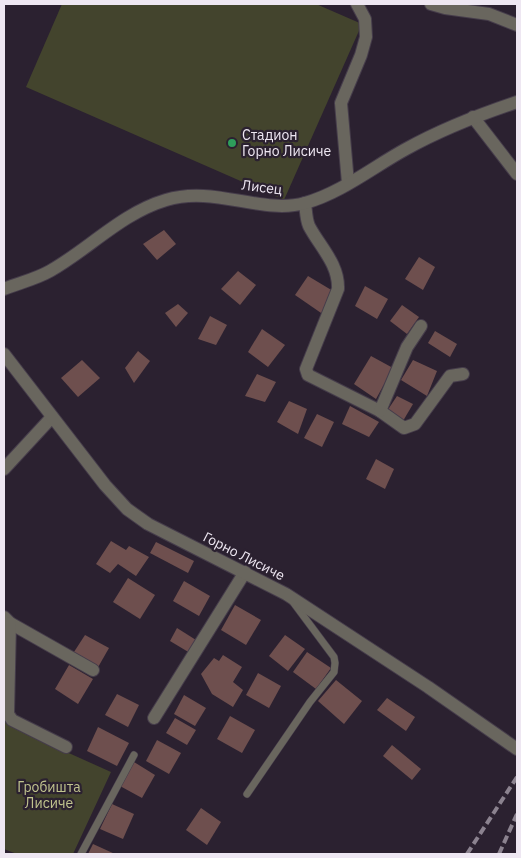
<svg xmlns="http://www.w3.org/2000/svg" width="521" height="858" font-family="'IBM Plex Sans',sans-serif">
<rect width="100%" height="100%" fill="#2b2130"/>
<g fill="#43442d">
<path d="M62,4H316L362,24L284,200L26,87Z"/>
<path d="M4,718L22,732L111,772L73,854H17L4,849Z"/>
</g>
<g fill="#6e4f4e">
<path d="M164,230L176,244L157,260L143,244Z"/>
<path d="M419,257L435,267L423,290L405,279Z"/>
<path d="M238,271L256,285L240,305L221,289Z"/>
<path d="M308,276L333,291L324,315L295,295Z"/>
<path d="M365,286L388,299L377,319L355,306Z"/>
<path d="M178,304L188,313L176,327L165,313Z"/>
<path d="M402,305L419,317L407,334L390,321Z"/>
<path d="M210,316L227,325L216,345L198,339Z"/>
<path d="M262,329L285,345L268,367L248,352Z"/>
<path d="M435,331L457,344L450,357L428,343Z"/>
<path d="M138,351L150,361L134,383L125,368Z"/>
<path d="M371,356L393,368L376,399L354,384Z"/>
<path d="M82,360L100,378L78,397L61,378Z"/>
<path d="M413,360L437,371L427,396L401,380Z"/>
<path d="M257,374L276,382L265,402L245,396Z"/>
<path d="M397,396L413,404L403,421L387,411Z"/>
<path d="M289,401L307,409L298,434L277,422Z"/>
<path d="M350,406L379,422L369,437L342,424Z"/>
<path d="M317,414L334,422L322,447L304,438Z"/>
<path d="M376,459L394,469L385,489L366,479Z"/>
<path d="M111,541L126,550L129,546L149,557L136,576L118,564L110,573L96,564Z"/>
<path d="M156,542L194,561L188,573L150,553Z"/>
<path d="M128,578L155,595L140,619L113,602Z"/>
<path d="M184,581L210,596L199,616L173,601Z"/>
<path d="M235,605L261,620L246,645L221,630Z"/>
<path d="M177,628L196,640L190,653L170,641Z"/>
<path d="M85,635L109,648L97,669L72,655Z"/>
<path d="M285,635L305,649L288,671L269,656Z"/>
<path d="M307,652L331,668L316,689L293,672Z"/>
<path d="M223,655L242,667L233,682L243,690L233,707L212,694L201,674L214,658L219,661Z"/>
<path d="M69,665L93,679L78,704L55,689Z"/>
<path d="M258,673L281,686L269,708L246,695Z"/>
<path d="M336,680L362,701L344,724L318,701Z"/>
<path d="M117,694L139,705L128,727L105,715Z"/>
<path d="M184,695L206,708L195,726L174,714Z"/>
<path d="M387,698L415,717L406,731L377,710Z"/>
<path d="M230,716L255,730L242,753L217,739Z"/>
<path d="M175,718L196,730L187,745L166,733Z"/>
<path d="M98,727L129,743L117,766L87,751Z"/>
<path d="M157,740L181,753L169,774L146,761Z"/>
<path d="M392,745L421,769L412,780L383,756Z"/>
<path d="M134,762L155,775L142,798L120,786Z"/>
<path d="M112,804L134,814L123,839L100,829Z"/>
<path d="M201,808L221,822L207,845L186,830Z"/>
<path d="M93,844L115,854H88Z"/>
</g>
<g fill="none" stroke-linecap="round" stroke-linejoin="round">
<defs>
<g id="service">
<path d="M247,794L310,702L334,672L335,663L334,657L293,602"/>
<path d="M81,854L134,755"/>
</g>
<g id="minor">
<path d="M431,4L445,8L489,14L517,25"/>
<path d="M473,117L517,174"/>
<path d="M348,183L341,103L361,55L366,37L365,19L357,4"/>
<path d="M305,203C306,210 306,219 309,226C320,247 339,264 338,289L306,369L308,375L380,411L404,428L415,424L450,376L463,374"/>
<path d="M4,289C19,283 36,279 50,271C89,249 122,213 166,200C214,185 262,215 305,203C341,193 373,167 406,149C442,129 478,115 517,102"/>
<path d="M380,411L407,347L421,326"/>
<path d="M4,469L52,417"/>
<path d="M4,617L10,623L93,670"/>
<path d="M10,623L8,714L12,720L66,747"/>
<path d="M154,718L245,572"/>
</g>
<path id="tertiary" d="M4,354L105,485L127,509L148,524L286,594L428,687L517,749"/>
</defs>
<use href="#service" stroke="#463d4b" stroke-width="8"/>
<use href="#minor" stroke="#463d4b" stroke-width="14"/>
<use href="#tertiary" stroke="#463d4b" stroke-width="14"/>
<use href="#service" stroke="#69665e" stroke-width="7"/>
<use href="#minor" stroke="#69665e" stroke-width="12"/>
<use href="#tertiary" stroke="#69665e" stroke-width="12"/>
<g stroke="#8b828f" stroke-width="4" stroke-dasharray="8 4" stroke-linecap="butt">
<path d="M467,854L517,777"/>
<path d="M499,854L517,814"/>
</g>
</g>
<circle fill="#2e9e5b" stroke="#2b2130" stroke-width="2" cx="232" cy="143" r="5"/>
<g text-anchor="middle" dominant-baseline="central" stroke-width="4.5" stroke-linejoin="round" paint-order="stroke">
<g font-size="14" fill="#eee7f2" stroke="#2b2130" text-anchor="start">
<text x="242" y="135">Стадион<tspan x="242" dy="16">Горно Лисиче</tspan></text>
</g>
<g font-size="14" fill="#eee7f2" stroke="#2b2130">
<text transform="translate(262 187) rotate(7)">Лисец</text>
<text transform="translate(244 556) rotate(27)">Горно Лисиче</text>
</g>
<g font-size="14" fill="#c1c48e" stroke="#2b2130">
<text x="49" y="787">Гробишта<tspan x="49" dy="16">Лисиче</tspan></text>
</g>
</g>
<rect width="521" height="858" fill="none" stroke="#eee7f2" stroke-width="10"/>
</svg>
